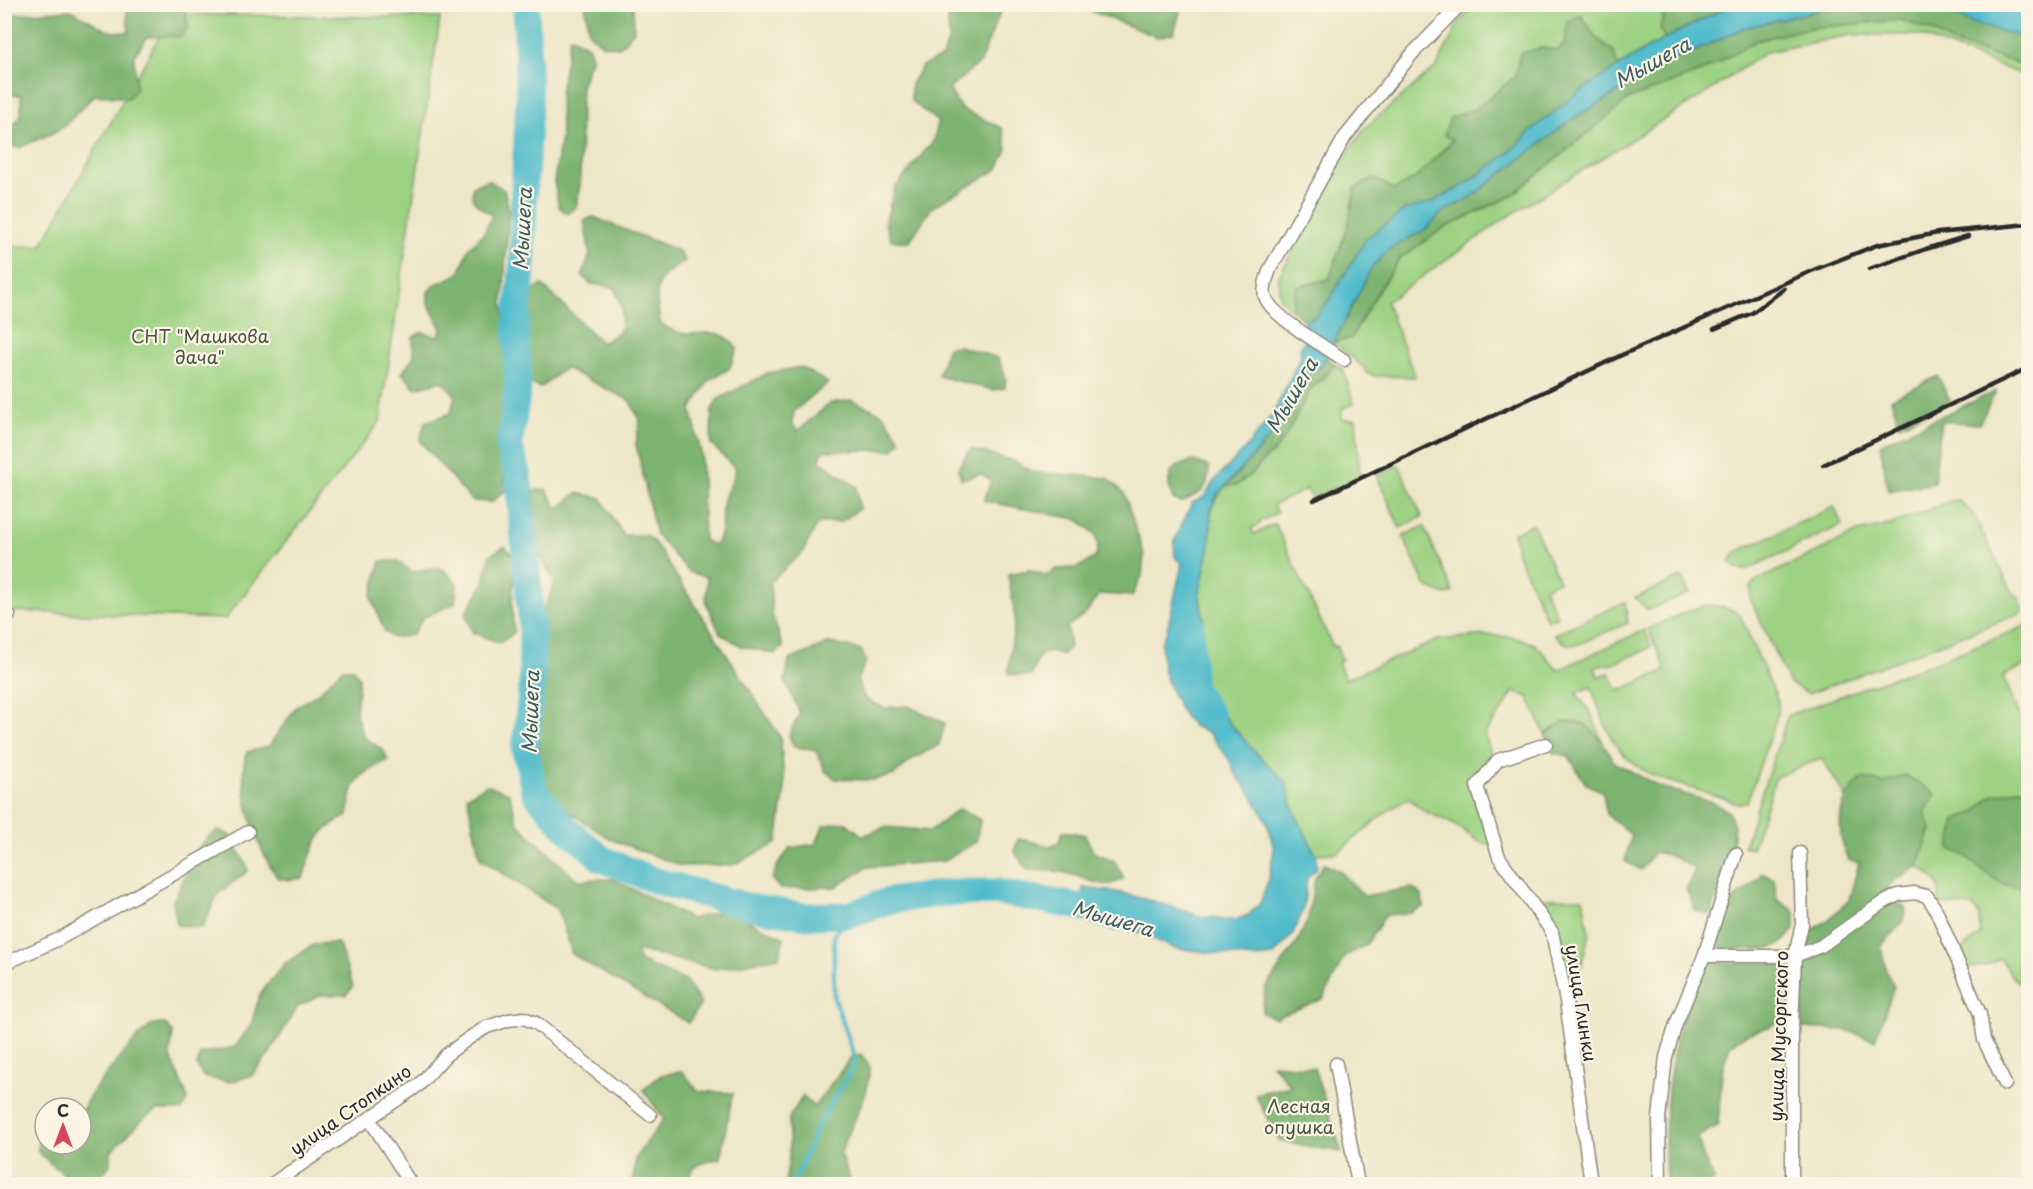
<svg xmlns="http://www.w3.org/2000/svg" width="2033" height="1189" font-family="'Playpen Sans',sans-serif">
<rect width="100%" height="100%" fill="#fcf5e5"/>
<filter id="ink" filterUnits="userSpaceOnUse"><feTurbulence type="fractalNoise" baseFrequency=".0167" numOctaves="2"/><feDisplacementMap in="SourceGraphic" scale="12" xChannelSelector="R" yChannelSelector="G"/><feConvolveMatrix kernelMatrix="1 2 1 2 8 2 1 2 1" color-interpolation-filters="sRGB"/></filter>
<filter id="wash" filterUnits="userSpaceOnUse"><feTurbulence type="fractalNoise" baseFrequency=".008" numOctaves="4" result="noise"/><feDisplacementMap in="SourceGraphic" scale="24" xChannelSelector="R" yChannelSelector="G"/><feGaussianBlur stdDeviation="1.35" result="paint"/><feColorMatrix in="noise" values="0 0 0 0 0 0 0 0 0 0 0 0 0 0 0 0 0 1.4 0 .05"/><feComposite in="paint" operator="in"/></filter>
<g filter="url(#wash)">
<rect width="100%" height="100%" fill="#ede6c7"/>
<g fill="#9ed283" stroke="#647e57" stroke-width="1.5">
<path d="M1475,5H1673L1664,14L1660,29L1665,39L1618,68L1613,51L1596,38L1567,22L1566,39L1559,50L1542,48L1515,77L1475,109L1450,118L1453,139L1417,177L1394,190L1355,188L1348,226L1329,279L1296,287L1292,310L1280,299L1278,278L1331,177L1365,128L1437,66L1459,22Z"/>
<path d="M172,14L440,18L380,422L225,619L5,611V246H41Z"/>
<path d="M1900,20L1930,30L1953,43L2028,66V77L1919,35H1850L1766,52L1703,95L1506,218L1386,302L1415,377L1375,376L1365,372V369L1334,342L1351,338L1377,293L1399,259L1444,228L1511,196L1629,99L1705,70L1755,41L1809,28Z"/>
<path d="M1334,364L1343,369L1354,404L1342,408V419H1356L1360,477L1312,498L1307,489L1273,505L1277,513L1259,522L1260,524L1251,529L1254,534L1275,524L1333,647L1336,646L1342,660L1338,662L1345,679L1438,640L1487,635L1512,637L1535,644L1558,670L1644,630L1651,646L1648,649L1612,664L1595,667L1598,677L1609,673L1618,691L1666,670L1648,629C1658,624 1669,620 1679,615C1705,604 1711,601 1739,613L1778,701V713L1747,802L1739,804C1693,783 1641,787 1612,739C1603,723 1598,704 1591,687L1576,693L1591,713L1602,741L1584,723L1564,722L1545,734L1528,697L1513,692L1501,712L1485,733L1492,760C1487,765 1478,772 1476,778C1468,795 1486,830 1493,846C1478,844 1471,835 1459,828C1440,815 1425,816 1409,798L1386,812L1337,853L1316,854L1294,812L1285,782L1252,749L1204,693L1192,687L1187,676L1199,629L1201,602L1199,595C1202,578 1208,560 1210,543C1213,516 1205,509 1226,486C1249,485 1256,464 1274,452L1311,389L1326,376Z"/>
<path d="M1399,465L1422,517L1400,528L1377,476Z"/>
<path d="M1953,500H1958L1973,514L2014,595L2018,597L2023,610L2022,613L1808,694L1789,683L1750,598L1751,587L1754,582L1858,532L1890,525Z"/>
<path d="M1834,507L1842,525L1748,569C1739,571 1736,570 1730,562L1736,552Z"/>
<path d="M1533,524L1559,581L1544,588L1558,618L1547,620L1516,551L1517,549L1513,533Z"/>
<path d="M1424,526L1453,592L1446,595L1426,587L1403,536Z"/>
<path d="M1681,577L1690,593L1648,610L1635,598Z"/>
<path d="M1625,602L1628,623L1576,645C1567,645 1559,641 1554,634Z"/>
<path d="M2028,625V664L2003,676L2028,735V791L2020,788L1991,796L1974,813L1955,819C1959,830 1962,849 1970,859C1979,871 2014,889 2028,886V994L2013,977L2000,958L1986,966L1965,968L1959,952L1980,934L1979,916L1973,906L1938,904C1944,883 1933,877 1918,866L1931,829L1884,783L1862,778L1846,797L1821,758L1776,777L1752,848L1744,846L1788,715L1936,662Z"/>
<path d="M1527,891L1540,898H1583L1589,934L1575,992L1566,988L1555,931Z"/>
</g>
<g fill="#7eb471" stroke="#54704e" stroke-width="1.5">
<path d="M126,5H184L188,27L181,36L147,37L134,56L136,89L128,98L95,95L61,129L19,148L8,145L6,133L21,116V95H5V15L71,10L108,31L129,33Z"/>
<path d="M585,5H633L634,31L620,47L603,45L589,33Z"/>
<path d="M947,5H1003L980,62L949,89L961,109L1002,128L1007,149L998,169L932,207L909,242L891,240L885,223L895,188L934,140L938,122L911,101V84L922,66L942,57L949,39Z"/>
<path d="M1088,5H1170L1180,12L1174,33L1157,37L1093,12Z"/>
<path d="M1673,5H1731L1665,39L1660,29L1664,14Z"/>
<path d="M1858,6L1937,9L1975,24L2028,39V66L1953,43L1930,30L1900,20L1809,28L1755,41L1705,70L1629,99L1511,196L1444,228L1399,259L1377,293L1351,338L1334,342L1372,267L1391,248L1426,229L1442,212L1470,198L1571,120L1664,65L1744,28L1823,9Z"/>
<path d="M1581,15L1596,38L1613,51L1618,68L1579,92L1533,129L1509,153L1462,186L1431,203L1405,210L1366,239L1330,299L1316,316L1304,321L1292,310L1296,287L1329,279L1348,226L1355,188L1374,178L1395,190L1417,177L1453,140L1444,135L1450,118L1475,109L1515,77L1520,53L1542,48L1559,50L1566,39L1567,22Z"/>
<path d="M570,36L588,46L592,56L581,87L580,185L576,207L568,214L559,207L554,182L561,137L560,93Z"/>
<path d="M489,180L504,190L509,209L503,301L509,382L501,428L505,491L492,502L472,501L420,441L425,422L451,413L455,395L442,381L415,388L402,373L414,356L413,337L422,332L439,337L441,328L428,303V292L434,285L459,274L469,248L484,233L492,215C479,206 469,203 473,186Z"/>
<path d="M593,217L679,251L685,261C652,280 655,288 660,323C665,326 671,330 677,332C698,340 719,321 737,349L729,369L709,380L691,409L701,453L704,541L714,545C727,530 718,516 724,500C727,488 734,481 736,469L711,444L712,410L717,400L768,373L801,367L828,383L794,411L792,422L797,431L831,403L852,400L883,414L901,441L893,450L822,451L820,461L857,487L859,509L841,522L818,523L803,552L770,582L772,614L783,647L775,654L741,646L720,633L706,602L707,577L689,572L656,535L636,444L640,420L629,400L565,368L540,388L529,382L523,298L542,285L602,343L621,331L622,307L614,287L591,284L582,276L590,255L584,221Z"/>
<path d="M959,346L998,358L1006,377L1005,388L993,390L938,376L948,347Z"/>
<path d="M1326,356L1334,364V366L1311,389L1286,435L1274,452L1266,457L1254,472L1237,485L1226,486L1272,435L1310,372L1321,367Z"/>
<path d="M1938,376L1950,401L1900,425L1891,399Z"/>
<path d="M1996,391L1979,424L1941,421L1934,483L1888,491L1880,444Z"/>
<path d="M970,449L1014,461L1033,472L1108,478L1124,493L1144,554L1142,576L1132,596L1099,594L1085,614L1067,627L1070,647L1062,655L1051,651L1040,655L1031,676L1008,674L1015,617L1008,574L1029,570L1048,576L1056,569L1077,568L1096,557L1098,545L1095,534L1077,519L984,501L991,480L981,474L961,479L958,468Z"/>
<path d="M1194,461L1209,467C1209,492 1200,492 1181,503L1173,499C1164,476 1169,466 1194,461Z"/>
<path d="M546,489L558,509L577,493L601,498L623,535H646L655,543L780,737L785,787L777,843L733,865L681,866L610,839L552,800L539,773V624L555,581L537,552L533,491Z"/>
<path d="M505,546L515,559L512,606L514,633L500,643L473,633L465,614L484,583L490,555Z"/>
<path d="M381,561H398L412,572C438,567 440,562 457,584L455,603L423,618L412,635L393,638L385,632L371,597Z"/>
<path d="M830,643L861,650L866,661L857,680L865,699L884,708L908,706L945,723L939,745L913,759L894,775L872,780L836,779L826,772L816,751L793,746L789,735L800,713L785,681L789,660Z"/>
<path d="M342,669H353L359,678L356,715L364,737L383,750L388,760C356,776 352,780 348,816C317,828 312,849 303,878L290,880L278,878C257,851 235,783 247,752L269,746L296,707L317,694Z"/>
<path d="M1564,722L1584,723L1602,741L1614,762L1660,787L1715,803L1729,812L1734,826L1732,844L1710,915L1696,911L1686,890L1695,869L1672,856L1654,852L1641,870L1625,861L1631,835L1606,814L1603,792L1585,783L1569,756L1553,753L1545,734Z"/>
<path d="M1905,775L1936,794L1925,812L1931,829L1918,866L1897,879L1888,886L1889,899L1906,908L1902,923L1881,946L1886,971L1894,987L1875,1040L1845,1030L1802,1028V977L1808,933L1828,920L1849,900L1859,863L1848,860C1840,841 1836,816 1847,796C1851,790 1857,784 1862,778L1884,783Z"/>
<path d="M487,785L509,793L518,824L577,880L613,879L691,919L726,910L784,938L779,957L716,969L636,950L639,961L686,981L701,1004L688,1023L572,954L558,910L480,858L467,796Z"/>
<path d="M2021,788L2028,791V886C2001,891 1990,875 1971,860C1965,855 1957,852 1950,849L1955,819L1974,813L1991,796Z"/>
<path d="M959,809L980,820L976,842L943,861L867,867L836,887L780,889L772,879L777,866L790,848L816,844L823,826L845,822L863,836L885,827L930,831Z"/>
<path d="M219,830L231,836C233,849 244,854 248,871L218,894L202,928L177,925L173,901L200,846L208,837Z"/>
<path d="M1063,831L1085,835L1094,853L1114,860L1124,878C1105,893 1087,877 1066,873C1054,870 1040,871 1028,870L1014,851L1018,839L1050,846L1059,842Z"/>
<path d="M1324,864L1340,871L1364,896L1412,888L1422,895L1423,907L1411,913L1386,915L1366,945L1345,956L1323,999L1275,1018L1262,1013L1265,989L1299,939L1308,919L1315,878Z"/>
<path d="M1762,873L1774,879L1777,900L1795,911V929L1781,944L1766,949H1720L1715,939C1718,926 1724,909 1734,899C1745,889 1752,888 1762,873Z"/>
<path d="M338,943L353,986L346,995H321L298,1006L269,1054L252,1075L230,1082L204,1077L197,1066L200,1054L235,1047L251,1025L260,994L284,964L315,944Z"/>
<path d="M1708,963H1766L1784,965L1788,989L1785,1016L1771,1026L1747,1034L1730,1045L1722,1070L1718,1125L1698,1137L1703,1157L1714,1179L1708,1184H1666C1664,1128 1665,1073 1683,1018C1689,999 1699,981 1708,963Z"/>
<path d="M153,1024H165L173,1033L170,1055L188,1099L182,1110H157L147,1116L111,1151V1163L103,1174L92,1179L67,1177L38,1152L40,1127L45,1124V1144H81C81,1134 78,1120 82,1111C90,1090 135,1038 153,1024Z"/>
<path d="M861,1054L870,1068L866,1093L840,1154L852,1184H785L789,1158V1118L803,1096L814,1107L852,1056Z"/>
<path d="M1272,1064L1314,1068L1342,1152L1279,1141L1255,1094L1291,1086Z"/>
<path d="M682,1071L698,1091L733,1093L720,1158C702,1163 691,1163 687,1184H633L635,1158L664,1119L643,1090L661,1075Z"/>
</g>
<path fill="#4fbbcb" stroke="#3d737b" stroke-width="1.5" d="M2004,4L2028,11V39L1975,24L1937,9L1858,6L1823,9L1744,28L1664,65L1571,120L1470,198L1442,212L1426,229L1391,248L1372,267L1321,367L1310,372L1272,435L1217,495L1211,509L1210,544L1199,595L1204,619L1199,629L1203,636V650L1188,664L1187,676L1192,686L1204,693L1252,749L1286,782L1294,812L1316,854L1317,869L1307,878L1303,911L1292,935L1273,956L1254,958L1174,948L1147,936L1080,911L1083,888L1117,892L1160,903L1200,916L1236,920L1248,915L1260,904L1269,878L1274,850L1267,821L1250,792L1234,772L1229,759L1208,732L1193,726L1184,716L1171,691L1163,669L1161,643L1167,631L1182,564L1175,557L1174,542L1192,503L1204,497L1215,480L1245,449L1273,414L1301,356L1300,348L1304,342V321L1316,316L1330,299L1366,239L1405,210L1431,203L1462,186L1509,153L1533,129L1579,92L1647,48L1731,5Z"/>
<g fill="none" stroke-linecap="round" stroke-linejoin="round">
<path stroke="#4fbbcb" stroke-width="4.5" d="M793,1184L818,1125L856,1062L834,997V936L848,915"/>
<g stroke="#4fbbcb" stroke-width="27">
<path d="M526,4L529,101L524,194L523,262L516,328L518,388L509,446L518,474L532,628V684L525,749L535,793L566,828L602,859L656,881L750,907L805,916L848,915L888,901L946,893L997,892L1081,907L1115,918"/>
<path d="M1191,625L1192,687L1211,716"/>
</g>
</g>
</g>
<g filter="url(#ink)">
<g fill="none" stroke-linecap="round" stroke-linejoin="round">
<defs>
<g id="minor">
<path d="M1344,360C1326,347 1271,317 1265,296C1263,287 1267,277 1270,269L1345,137L1413,53L1461,4"/>
<path d="M4,615H9"/>
<path d="M1546,744L1498,760L1477,786L1499,857L1552,932L1566,1001L1591,1184"/>
<path d="M1704,956H1795L1821,946L1879,905L1898,895L1914,893L1927,896L1936,910L1980,1014L1984,1040L2005,1084"/>
<path d="M4,964L59,939L248,832"/>
<path d="M1336,1064L1358,1184"/>
<path d="M370,1120L411,1184"/>
<path d="M272,1184L419,1085L446,1055L469,1038L487,1027L509,1020L524,1018L536,1023L650,1115"/>
<path d="M1660,1184L1659,1118L1666,1057L1676,1024L1704,956L1736,854"/>
<path d="M1792,1184V1026L1795,956L1802,924L1800,853"/>
</g>
</defs>
<use href="#minor" stroke="#8c8879" stroke-width="15"/>
<use href="#minor" stroke="#fff" stroke-width="12"/>
<g stroke="#2b2b2b" stroke-width="4.5">
<path d="M1869,269L1926,249L1968,236"/>
<path d="M1714,329L1752,313L1784,289"/>
<path d="M1823,465L2028,368"/>
<path d="M1314,500L1624,354L1816,269L1877,245L1938,233L2028,224"/>
</g>
</g>
</g>
<g text-anchor="middle" dominant-baseline="central" stroke-width="4.5" stroke-linejoin="round" paint-order="stroke">
<g font-size="18" fill="#485541" stroke="#fcf5e5">
<text x="200" y="335">СНТ "Машкова<tspan x="200" dy="21">дача"</tspan></text>
<text x="1299" y="1105">Лесная<tspan x="1299" dy="21">опушка</tspan></text>
</g>
<g font-size="18" fill="#2b2b2b" stroke="#fcf5e5">
<text transform="translate(1582 1003) rotate(81)">улица Глинки</text>
<text transform="translate(1778 1036) rotate(-88)">улица Мусоргского</text>
<text transform="translate(350 1109) rotate(-35)">улица Стопкино</text>
</g>
<g font-size="20" font-style="italic" fill="#385d63" stroke="#fcf5e5">
<text transform="translate(1652 62) rotate(-29)">Мышега</text>
<text transform="translate(522 229) rotate(-87)">Мышега</text>
<text transform="translate(1291 395) rotate(-60)">Мышега</text>
<text transform="translate(530 712) rotate(-88)">Мышега</text>
<text transform="translate(1113 918) rotate(16)">Мышега</text>
</g>
</g>
<rect width="2033" height="1189" fill="none" stroke="#fcf5e5" stroke-width="24"/>
<g transform="translate(63 1126)"><circle r="28" fill="#fcf5e5" stroke="#a8a49b" stroke-width="1.5"/>
<path d="M0-4.5L10 22L0 15L-10 22Z" fill="#d1495b"/>
<text y="-9" font-size="16" font-weight="bold" text-anchor="middle" fill="#2b2b2b">С</text>
</g>
</svg>
